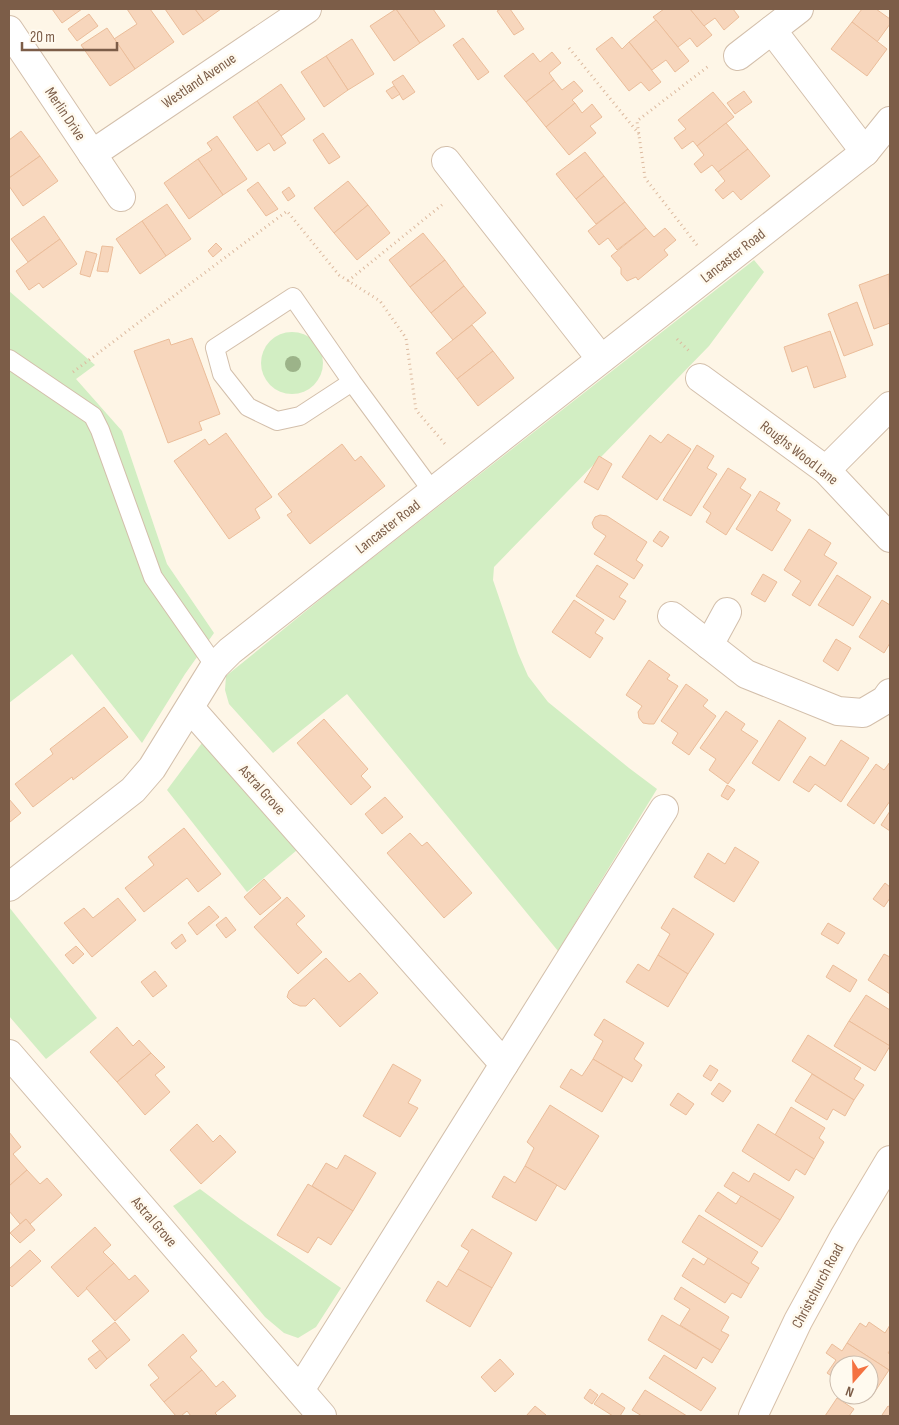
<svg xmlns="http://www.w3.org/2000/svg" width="899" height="1425" font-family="'Sofia Sans Condensed',sans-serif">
<rect width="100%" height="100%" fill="#fef6e7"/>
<g fill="#d2eec3">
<path d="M754,260L764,272L709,346L494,567L493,580L518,653L528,676L548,702L629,768L657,789L558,951L347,694L273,753L229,704L225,690L226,676L338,585Z"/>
<path d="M9,291L95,365L76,379L122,431L167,564L214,633L185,674L142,743L72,654L9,703Z"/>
<circle cx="292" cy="363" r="31"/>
<path d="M202,743L303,845L247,892L167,790Z"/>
<path d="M9,907L97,1018L46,1059L9,1016Z"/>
<path d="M200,1189L240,1219L341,1288L316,1327L298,1338L284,1333L265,1317L173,1206Z"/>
</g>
<g fill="#f7d6bc" stroke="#ebbd9a">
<path d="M52,9H82L62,23Z"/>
<path d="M127,9H150L174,42L135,69L114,39L137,24Z"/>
<path d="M165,9H195L204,21L183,35Z"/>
<path d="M195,9H221L204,21Z"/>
<path d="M396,9L420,43L394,61L370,26Z"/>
<path d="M396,9H433L445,26L420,43Z"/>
<path d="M501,9H510L524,29L514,35L497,11Z"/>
<path d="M664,9H690L712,35L697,47L690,38L678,47L653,17Z"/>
<path d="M690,9H733L739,17L724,30L715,18L704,26Z"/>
<path d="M862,9H876L890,19V24L877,42L852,22Z"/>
<path d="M89,14L98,26L77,41L68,29Z"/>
<path d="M656,20L689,61L675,72L666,60L652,70L629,42Z"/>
<path d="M852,22L887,49L867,76L831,49Z"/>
<path d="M107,28L135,69L110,86L81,45Z"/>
<path d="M612,37L622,49L629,42L661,82L649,91L641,82L629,91L596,49Z"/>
<path d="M463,38L489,72L478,80L453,45Z"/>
<path d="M352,39L374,74L348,90L326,56Z"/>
<path d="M552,52L561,63L549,73L554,80L526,102L504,76L533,53L540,62Z"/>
<path d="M326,56L348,90L324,107L301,72Z"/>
<path d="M403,75L415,92L403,100L392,82Z"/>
<path d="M554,80L562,90L574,81L583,91L572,100L575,103L546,127L526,102Z"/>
<path d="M281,84L305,119L281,136L257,101Z"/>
<path d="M394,86L400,94L392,99L386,91Z"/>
<path d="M744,91L752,102L735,114L727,103Z"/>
<path d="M713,92L734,117L697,146L693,141L682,149L674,138L686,129L678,120Z"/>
<path d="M257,101L286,143L274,151L269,143L257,151L233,117Z"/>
<path d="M575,103L582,113L592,104L602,117L590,126L596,133L569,155L546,127Z"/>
<path d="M726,123L748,149L718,172L712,165L701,173L694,164L704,155L697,146Z"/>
<path d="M21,131L40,156L9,178V140Z"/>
<path d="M323,133L340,157L329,164L313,140Z"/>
<path d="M217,136L247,179L223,195L198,159L212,150L207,143Z"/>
<path d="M748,149L770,176L741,200L733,191L723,199L715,190L725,181L718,172Z"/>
<path d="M585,152L604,176L576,199L556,174Z"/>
<path d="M40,156L58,181L23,206L9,186V178Z"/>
<path d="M198,159L223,195L189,219L164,183Z"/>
<path d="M604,176L625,202L596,224L576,199Z"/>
<path d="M348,181L368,205L334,233L314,208Z"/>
<path d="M258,182L278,209L266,216L247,190Z"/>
<path d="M289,187L295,196L288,201L282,192Z"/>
<path d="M625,202L646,228L617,250L608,238L599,245L588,231Z"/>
<path d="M167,204L191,239L166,256L142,221Z"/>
<path d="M368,205L390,233L357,260L334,233Z"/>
<path d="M44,216L60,239L28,262L11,239Z"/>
<path d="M142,221L166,256L140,274L116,239Z"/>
<path d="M646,228L654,237L665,228L676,240L664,250L668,255L638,280L636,277L627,281L621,274V268L611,256Z"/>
<path d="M423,233L445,260L410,287L389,260Z"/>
<path d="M60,239L77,264L43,288L39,283L29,290L16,271Z"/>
<path d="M216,243L222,249L213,257L208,251Z"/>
<path d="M102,246L113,247L108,272L97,271Z"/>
<path d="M86,251L97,254L90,277L80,274Z"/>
<path d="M445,260L464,286L431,313L410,287Z"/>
<path d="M889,274L890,323L874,329L859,285Z"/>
<path d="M464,286L486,313L453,340L431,313Z"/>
<path d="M857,302L873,345L844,356L828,314Z"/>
<path d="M472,325L493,351L457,379L436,353Z"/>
<path d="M830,331L846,377L814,388L807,366L792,372L784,347Z"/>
<path d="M192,338L220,414L199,422L202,430L168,443L134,351L169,339L171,345Z"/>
<path d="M493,351L514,378L478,406L457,379Z"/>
<path d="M226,433L272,497L255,509L260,518L229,539L174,461L205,439L209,445Z"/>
<path d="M668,434L691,449L657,500L622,477L650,435L661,443Z"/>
<path d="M342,444L355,461L361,456L385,486L310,544L287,515L292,512L278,494Z"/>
<path d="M697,445L714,456L707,468L717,474L691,516L663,500Z"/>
<path d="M599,456L612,464L598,490L584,482Z"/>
<path d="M728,468L746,479L740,488L751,495L726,535L706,522L711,513L703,507Z"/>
<path d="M760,491L780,503L776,510L791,520L772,551L736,529Z"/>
<path d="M600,515L607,516L647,542L636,560L643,565L634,579L594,554L606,536L594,528L592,523L595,517Z"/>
<path d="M809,529L831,543L824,555L837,563L810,606L792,595L801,581L784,570Z"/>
<path d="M660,531L669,537L662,547L653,541Z"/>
<path d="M597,565L628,584L619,597L626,601L614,620L576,596Z"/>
<path d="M763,574L777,582L765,602L751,594Z"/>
<path d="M837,575L871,597L853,626L818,605Z"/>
<path d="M574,600L604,620L595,633L603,638L590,658L552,632Z"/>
<path d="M882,600L890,605V643L884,653L859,637Z"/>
<path d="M836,639L851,648L838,671L823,661Z"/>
<path d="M649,660L670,675L667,679L678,686L654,724H649L643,723L639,718L638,712L642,706L626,695Z"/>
<path d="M686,684L708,700L703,706L716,716L689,755L672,743L678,733L661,721Z"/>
<path d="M104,707L128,737L73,780L72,777L33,807L15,784L53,754L50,749Z"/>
<path d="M726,711L745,724L741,730L758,741L728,784L709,770L716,759L700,748Z"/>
<path d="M324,719L368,769L361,776L371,787L351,805L297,743Z"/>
<path d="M779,720L806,738L779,781L752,763Z"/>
<path d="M841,740L869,758L841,802L815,784L809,792L793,782L810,756L825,766Z"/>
<path d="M890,762V801L874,824L847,805L876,764L884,770Z"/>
<path d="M727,785L735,790L728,800L721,796Z"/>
<path d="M385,797L403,817L382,834L365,814Z"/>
<path d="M9,799L21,813L10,822L9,821Z"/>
<path d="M890,811V831L881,825Z"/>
<path d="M184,828L221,874L198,892L187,878L144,912L125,888L154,865L148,857Z"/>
<path d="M410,833L422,846L427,842L472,893L444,918L387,853Z"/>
<path d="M735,847L759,862L734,902L694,877L708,853L725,864Z"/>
<path d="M264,879L281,898L260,915L244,897Z"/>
<path d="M885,883L890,887V898L884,907L873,899Z"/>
<path d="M287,897L305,916L296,924L322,952L298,974L254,927Z"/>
<path d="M118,898L136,920L92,957L64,923L84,908L93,918Z"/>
<path d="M209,906L219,917L197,935L188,923Z"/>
<path d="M673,908L714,934L688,974L658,955L670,934L661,928Z"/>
<path d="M226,917L236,930L226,938L216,925Z"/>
<path d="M828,923L845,933L838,944L821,934Z"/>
<path d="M182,934L186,941L176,949L171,943Z"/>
<path d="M76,946L84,954L73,964L65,955Z"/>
<path d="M884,954L890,957V994L868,980Z"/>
<path d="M658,955L688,974L668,1007L626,982L638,964L649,971Z"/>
<path d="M326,958L349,982L360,973L378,993L340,1027L314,998L306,1006H300L293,1003L287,997L289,991Z"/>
<path d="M833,965L857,980L850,992L826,977Z"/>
<path d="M155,971L167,986L153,997L141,982Z"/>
<path d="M866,995L890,1010V1046L849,1021Z"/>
<path d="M604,1019L644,1043L634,1059L642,1065L632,1082L593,1059L603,1041L594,1035Z"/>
<path d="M849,1021L890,1046L875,1071L834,1046Z"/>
<path d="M117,1027L133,1046L139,1040L151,1053L117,1082L90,1052Z"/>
<path d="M808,1035L861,1068L854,1079L864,1085L854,1100L792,1061Z"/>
<path d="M151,1053L165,1067L155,1075L170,1092L145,1115L117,1082Z"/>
<path d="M593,1059L623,1077L602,1112L560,1087L571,1069L582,1076Z"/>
<path d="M393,1064L421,1080L408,1103L418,1108L400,1137L363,1116Z"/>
<path d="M710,1065L718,1070L711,1081L703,1076Z"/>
<path d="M812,1074L854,1100L845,1116L833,1109L827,1120L795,1101Z"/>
<path d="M719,1083L731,1091L723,1102L711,1094Z"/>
<path d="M678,1093L694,1104L686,1115L670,1105Z"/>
<path d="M550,1105L599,1136L565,1190L525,1166L534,1148L527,1142Z"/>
<path d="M791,1107L825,1128L819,1138L824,1142L814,1159L775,1135Z"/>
<path d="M197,1124L213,1142L220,1135L236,1152L201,1184L170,1150Z"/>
<path d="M758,1124L814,1159L805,1175L796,1169L789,1181L742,1151Z"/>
<path d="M9,1132L21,1147L13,1154L27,1170L9,1186Z"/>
<path d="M345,1155L376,1173L353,1211L312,1186L326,1163L337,1169Z"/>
<path d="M525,1166L557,1185L536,1221L492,1197L504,1176L515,1183Z"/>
<path d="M27,1170L40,1184L47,1178L62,1195L30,1224L26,1219L20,1224L9,1211V1186Z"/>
<path d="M733,1172L749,1182L754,1173L794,1197L780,1220L724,1186Z"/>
<path d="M308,1184L353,1211L331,1245L318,1237L308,1253L277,1235Z"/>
<path d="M718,1192L736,1204L741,1196L780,1220L762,1247L705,1211Z"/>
<path d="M699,1215L758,1252L751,1263L759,1268L749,1284L682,1242Z"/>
<path d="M26,1219L35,1230L20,1243L10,1233Z"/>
<path d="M95,1227L111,1245L103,1252L114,1263L78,1297L51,1267Z"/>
<path d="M472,1229L512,1253L492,1288L458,1269L469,1251L461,1246Z"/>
<path d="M30,1250L41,1261L12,1287L9,1284V1269Z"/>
<path d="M693,1258L704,1265L708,1258L749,1284L741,1298L732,1293L725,1303L682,1276Z"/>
<path d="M114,1263L129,1280L135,1275L149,1291L115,1321L86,1288Z"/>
<path d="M458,1269L492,1288L470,1327L426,1301L438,1281L447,1287Z"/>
<path d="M681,1287L729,1317L721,1331L729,1335L720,1350L680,1325L690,1309L674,1299Z"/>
<path d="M662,1315L720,1350L712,1363L703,1357L696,1369L648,1340Z"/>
<path d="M115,1322L130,1340L107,1359L92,1341Z"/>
<path d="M869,1322L885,1333L890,1325V1350L888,1353L890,1354V1367L889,1370L847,1343L860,1323L866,1327Z"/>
<path d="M183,1334L197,1351L190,1357L202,1370L164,1402L150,1385L159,1378L148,1365Z"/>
<path d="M847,1343L889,1370L874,1393L869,1389V1365H839V1381L827,1373L836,1360L826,1353L832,1344L842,1351Z"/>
<path d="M100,1350L107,1359L96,1369L88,1359Z"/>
<path d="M664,1355L716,1388L701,1411L649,1378Z"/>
<path d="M500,1359L514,1374L495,1392L481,1377Z"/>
<path d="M202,1370L216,1387L223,1381L236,1396L215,1413L218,1416H191L187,1411L181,1416H176L164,1402Z"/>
<path d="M590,1389L598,1395L592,1404L584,1398Z"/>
<path d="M645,1390L687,1416H642L632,1410Z"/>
<path d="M602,1393L625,1408L620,1416H613L594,1404Z"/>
<path d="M837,1398L854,1409L849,1416H825Z"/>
<path d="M535,1406L546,1415L545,1416H526Z"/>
<path d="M888,1406L890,1407V1416H884L882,1415Z"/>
</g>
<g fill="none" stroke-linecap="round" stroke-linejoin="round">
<defs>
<g id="lane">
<path d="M9,359L93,416L100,430L153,577L215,666"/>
<path d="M352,382L300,416L277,421L248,407L222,374L215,348L293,297L352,382L433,492"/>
</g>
<g id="street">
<path d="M9,30L121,197"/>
<path d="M772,30L865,152"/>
<path d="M738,56L799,9"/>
<path d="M92,154L307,9"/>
<path d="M446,161L601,359"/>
<path d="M700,378L826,470L890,538"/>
<path d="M826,470L890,406"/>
<path d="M672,616L746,674L838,711L863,713L885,700L890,693"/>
<path d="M709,645L727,612"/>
<path d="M190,708L504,1064"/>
<path d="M9,887L133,790L152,768L215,666L230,651L865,152L890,121"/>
<path d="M9,1054L322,1416"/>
<path d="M300,1390L664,809"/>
</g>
<path id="secondary" d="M753,1416L798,1321L844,1237L890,1160"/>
</defs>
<use href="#lane" stroke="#d3bfab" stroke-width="20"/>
<use href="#street" stroke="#d3bfab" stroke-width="30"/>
<use href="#secondary" stroke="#d8c1aa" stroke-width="30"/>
<g stroke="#dcb99e" stroke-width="3" stroke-dasharray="1 4" stroke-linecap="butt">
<path d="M569,48L639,134"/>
<path d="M697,245L645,178L637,121L710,65"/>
<path d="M348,281L443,204"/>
<path d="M677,339L690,352"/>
<path d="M73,372L287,211L339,275L380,301L406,338L416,410L445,444"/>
</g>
<use href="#lane" stroke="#fff" stroke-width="18"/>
<use href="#street" stroke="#fff" stroke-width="28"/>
<use href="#secondary" stroke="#fff" stroke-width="28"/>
</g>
<circle fill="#9cb389" cx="293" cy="364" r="8"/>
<g text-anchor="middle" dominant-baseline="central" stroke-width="5" stroke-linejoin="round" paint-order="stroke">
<g font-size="15" fill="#7c5d48" stroke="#fffaef">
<text transform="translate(199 81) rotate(-34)">Westland Avenue</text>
<text transform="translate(65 114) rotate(56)">Merlin Drive</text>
<text transform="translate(733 256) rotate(-38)">Lancaster Road</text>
<text transform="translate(799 453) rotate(38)">Roughs Wood Lane</text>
<text transform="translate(388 527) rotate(-38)">Lancaster Road</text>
<text transform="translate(262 790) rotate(48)">Astral Grove</text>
<text transform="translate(154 1222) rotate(49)">Astral Grove</text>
<text transform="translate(818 1286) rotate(-62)">Christchurch Road</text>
</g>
</g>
<rect width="899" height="1425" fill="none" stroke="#7c5d48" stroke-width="20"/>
<g transform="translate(854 1380) rotate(200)"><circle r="24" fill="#fffaef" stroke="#cbbbac"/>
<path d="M0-4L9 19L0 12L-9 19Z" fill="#f47241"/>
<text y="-8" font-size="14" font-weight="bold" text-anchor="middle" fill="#7c5d48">N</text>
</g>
<path d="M22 42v8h95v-8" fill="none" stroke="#7c5d48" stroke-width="2.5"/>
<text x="30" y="42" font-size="15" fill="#7c5d48" stroke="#fffaef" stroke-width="4" paint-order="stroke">20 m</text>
</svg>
